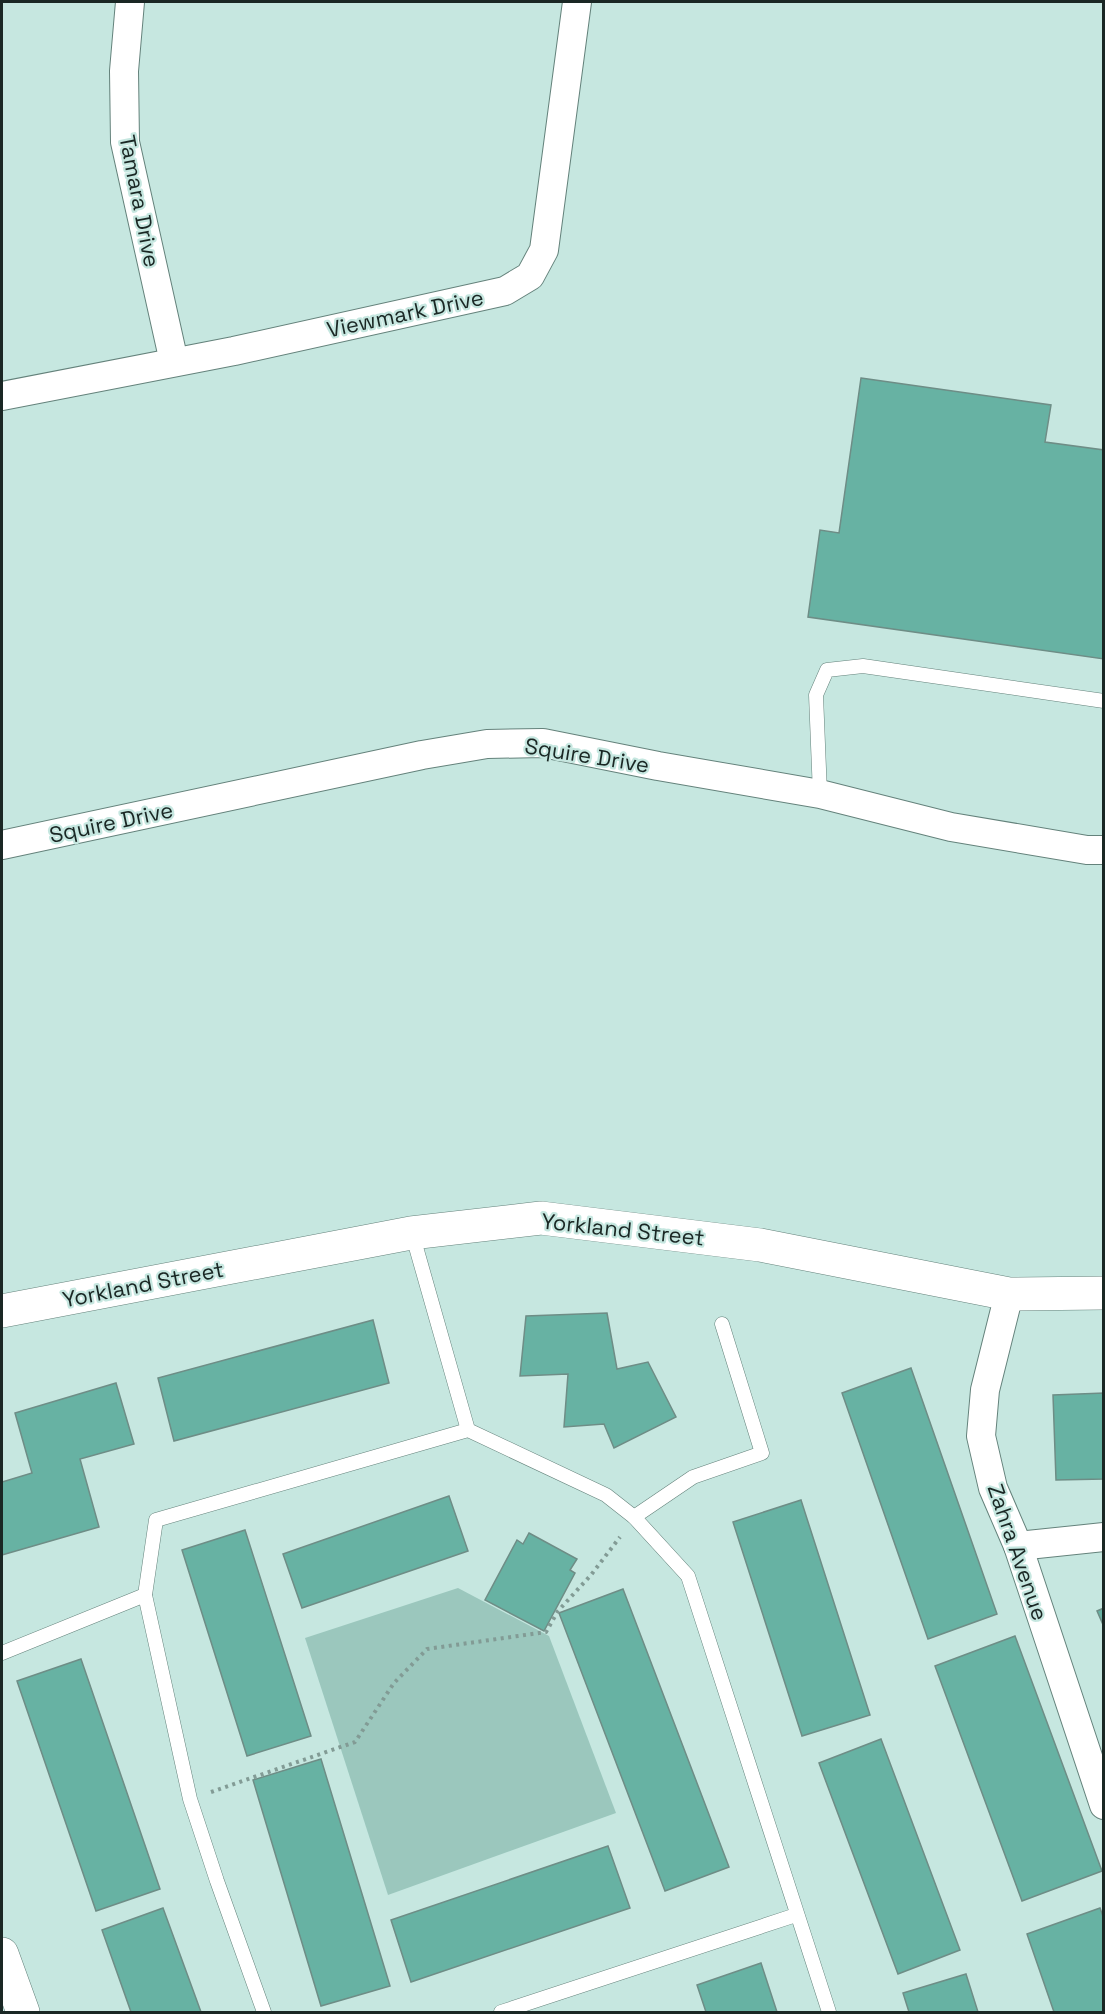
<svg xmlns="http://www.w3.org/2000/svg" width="1105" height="2014" font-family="'Space Grotesk',sans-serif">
<rect width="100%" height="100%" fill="#c6e7e0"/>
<path fill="#9bc7bd" d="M458,1588L549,1636L616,1813L388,1895L305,1638Z"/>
<g fill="#67b2a3" stroke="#6e8d86" stroke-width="1.5">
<path d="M861,378L1051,405L1045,442L1104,450V659L808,617L820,530L839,533Z"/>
<path d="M607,1313L617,1369L648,1362L676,1417L614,1448L604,1424L564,1427L568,1374L520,1376L526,1316Z"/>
<path d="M373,1320L389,1383L174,1441L158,1378Z"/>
<path d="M911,1368L997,1614L928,1639L842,1393Z"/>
<path d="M116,1383L134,1444L80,1459L99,1527L2,1555V1482L32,1473L15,1413Z"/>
<path d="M1104,1393V1479L1056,1480L1053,1395Z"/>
<path d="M449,1496L468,1551L302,1608L283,1554Z"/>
<path d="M801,1500L870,1715L802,1736L733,1522Z"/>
<path d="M245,1530L311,1736L247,1756L182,1550Z"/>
<path d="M529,1533L577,1559L570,1570L575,1573L544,1631L485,1600L517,1540L523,1544Z"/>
<path d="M623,1589L729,1867L665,1891L559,1613Z"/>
<path d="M1104,1608V1627L1097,1611Z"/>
<path d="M1015,1636L1102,1871L1022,1901L935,1666Z"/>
<path d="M81,1659L160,1889L96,1911L17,1681Z"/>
<path d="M881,1739L960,1950L898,1974L819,1763Z"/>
<path d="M321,1759L390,1986L321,2006L253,1780Z"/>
<path d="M608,1846L630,1908L411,1982L391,1920Z"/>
<path d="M163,1908L201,2012H131L102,1930Z"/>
<path d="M1100,1908L1104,1919V2012H1054L1027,1934Z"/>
<path d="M761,1963L777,2012H706L697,1985Z"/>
<path d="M966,1974L978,2012H909L903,1993Z"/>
</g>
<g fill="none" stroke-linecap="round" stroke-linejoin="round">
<defs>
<g id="service">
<path d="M820,794L816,695L827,670L863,666L1104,701"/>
<path d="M412,1233L468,1430"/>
<path d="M634,1517L693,1477L762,1453L722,1324"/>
<path d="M2,1653L145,1595"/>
<path d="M264,2012L217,1881L190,1799L145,1595L156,1520L468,1430L606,1495L634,1517L688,1576L829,2012"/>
<path d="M501,2012L796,1915"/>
</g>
<g id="minor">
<path d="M130,2L124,71L125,142L174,362"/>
<path d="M2,396L234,351L505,291L530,276L544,250L577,2"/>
<path d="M2,845L422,755L487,744L543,743L658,766L820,794L951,827L1087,850H1104"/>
<path d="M1009,1294L985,1390L981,1436L993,1488L1018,1546L1104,1805"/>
<path d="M1018,1546L1104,1537"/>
</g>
<g id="tertiary">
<path d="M2,1311L411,1233L541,1218L760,1245L1009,1294L1104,1293"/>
<path d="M2,1954L23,2012"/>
</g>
</defs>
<use href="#service" stroke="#64827b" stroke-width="15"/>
<use href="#minor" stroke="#64827b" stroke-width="30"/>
<use href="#tertiary" stroke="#64827b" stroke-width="34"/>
<path stroke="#829b95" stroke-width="4" stroke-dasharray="3 4.5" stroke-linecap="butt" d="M211,1792L355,1742L394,1683L427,1649L546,1632L558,1611L591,1575L620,1537"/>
<use href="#service" stroke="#fff" stroke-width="14"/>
<use href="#minor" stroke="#fff" stroke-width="28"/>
<use href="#tertiary" stroke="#fff" stroke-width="33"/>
</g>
<g text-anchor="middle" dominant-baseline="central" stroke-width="4.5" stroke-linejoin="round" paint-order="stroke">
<g font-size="22" fill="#1a2724" stroke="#c6e7e0">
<text transform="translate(140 201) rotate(79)">Tamara Drive</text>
<text transform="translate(405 313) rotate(-12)">Viewmark Drive</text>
<text transform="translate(587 755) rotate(9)">Squire Drive</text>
<text transform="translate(111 822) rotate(-12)">Squire Drive</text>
<text transform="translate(623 1229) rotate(6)">Yorkland Street</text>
<text transform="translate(143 1284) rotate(-11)">Yorkland Street</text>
<text transform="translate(1018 1552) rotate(71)">Zahra Avenue</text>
</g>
</g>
<rect width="1105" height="2014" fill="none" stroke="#1a2724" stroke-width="6"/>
</svg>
